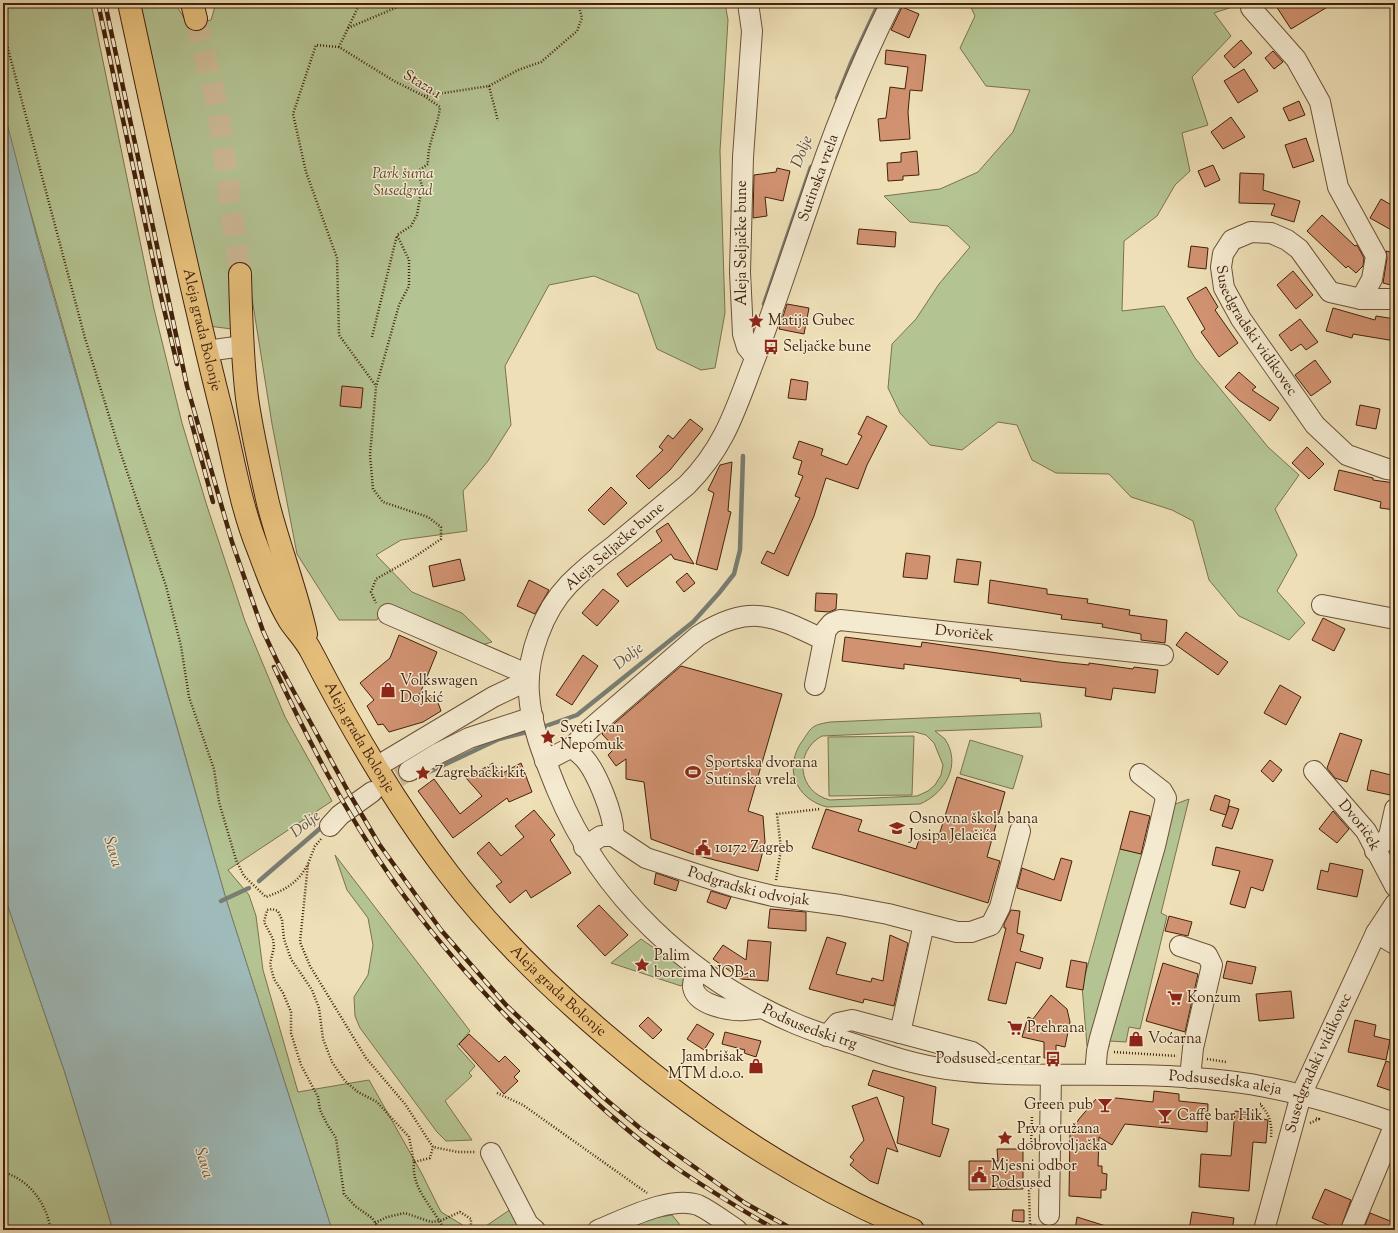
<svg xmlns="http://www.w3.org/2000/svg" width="1398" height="1233" font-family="'Sorts Mill Goudy',serif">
<rect width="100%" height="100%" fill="#eedfb7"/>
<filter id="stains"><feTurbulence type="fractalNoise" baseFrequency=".005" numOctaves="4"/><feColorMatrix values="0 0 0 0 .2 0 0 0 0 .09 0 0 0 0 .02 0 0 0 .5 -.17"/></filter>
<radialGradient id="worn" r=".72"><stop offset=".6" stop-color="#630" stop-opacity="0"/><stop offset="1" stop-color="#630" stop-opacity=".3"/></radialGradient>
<g fill="#b4c392" stroke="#7b724e" fill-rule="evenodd">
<path d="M3,3H91L154,309L182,423L207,506L245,621L285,717L332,801L228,870L249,895L256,916L263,970L298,1092L369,1080L421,1172L441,1212L471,1230H332L226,899L14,154L3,108Z"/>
<path d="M137,3H175L184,18L195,24L211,20L216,3H725L728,20L720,151L725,313L715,368L701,370L657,349L638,294L594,276L549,285L505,366L511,425L488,461L463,491L467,531L401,540L376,555L412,592L462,613L492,642L475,647L385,605L377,620H339L297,554L272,424L248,273L232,267V329L208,326Z"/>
<path d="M969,3H1244L1214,13L1231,36L1192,77L1208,125L1182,133L1190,171L1175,185L1157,216L1124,241L1122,311L1164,306L1195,358L1268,447L1299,475L1275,509L1297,555L1277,591L1305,623L1289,640L1239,616L1209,580L1193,521L1172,510L1131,497L1109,474L1056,473L1032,460L1017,425L998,422L962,450L930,445L900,413L888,388L892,344L916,319L939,284L970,247L948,226L910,222L884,196L940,189L978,172L1013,132L1030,90L986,86L960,48L975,16Z"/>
<path d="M1040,713L1042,727L935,731C938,734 942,736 945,739C962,765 945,793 920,804L827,807C795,799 783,767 803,740C806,736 810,728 815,726C818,724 825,723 830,722ZM915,732L926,735L934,743L943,765L941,775L935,785L928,791L917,796L830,800C797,792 794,751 822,736Z"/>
<path d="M914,736L912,795L829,796L828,737Z"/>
<path d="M970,740L1023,756L1013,789L960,774Z"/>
<path d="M1189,799L1161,913L1167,916L1140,1029L1129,1027L1126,1042L1109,1041V1047L1087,1046L1082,986L1120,849L1143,854L1170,806Z"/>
<path d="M335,855L470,1031L457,1046L475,1066L469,1073L472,1076L445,1101L472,1140L446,1141L437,1132L360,1028L355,1016L354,997L368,975L373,945L368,918L347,890Z"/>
<path d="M3,892L65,1073L113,1230H3Z"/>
<path d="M641,939L686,970L687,979L681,986L611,963Z"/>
<path d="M511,1209L526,1230H480Z"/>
<path d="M672,1215L681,1226L678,1230H616L647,1219Z"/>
</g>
<path fill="#9ebab9" stroke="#797d73" d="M3,108L39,246L226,899L332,1230H113L65,1073L3,892Z"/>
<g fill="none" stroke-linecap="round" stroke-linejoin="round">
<g stroke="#797d73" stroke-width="4.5">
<path d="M837,98L851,63L879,3"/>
<path d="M764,304L811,167"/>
<path d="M540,728L577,715L693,622L719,593L734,574L740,550L743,456"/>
<path d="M416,778L499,739L531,731"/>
<path d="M259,881L324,825"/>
<path d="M221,901L249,888"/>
</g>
</g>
<g fill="#d19271" stroke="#42220b">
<path d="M1274,3H1334L1291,29Z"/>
<path d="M902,7L919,14L909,38L891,30Z"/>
<path d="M1241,40L1252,53L1234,68L1224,56Z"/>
<path d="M886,50L926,55L922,91L910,90L908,112L910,139L880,141L878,119L886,118L890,87L905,89L908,67L885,64Z"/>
<path d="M1273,51L1283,62L1274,69L1265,58Z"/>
<path d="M1244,69L1258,91L1238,103L1224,81Z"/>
<path d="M1299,101L1305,115L1289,121L1283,108Z"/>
<path d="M1231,117L1245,137L1223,149L1211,132Z"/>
<path d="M1306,138L1314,161L1293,168L1285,145Z"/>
<path d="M917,151L919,175L903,176V180L888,181L887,163L901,162V153Z"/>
<path d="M1213,165L1220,180L1205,187L1198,171Z"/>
<path d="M777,168L790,171L783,201L765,197L767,216L753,218L754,175L776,172Z"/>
<path d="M1240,173L1264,174L1263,190L1300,201L1294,222L1271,215L1275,204L1239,203Z"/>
<path d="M1381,199L1395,207V232L1370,218Z"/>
<path d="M1322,215L1355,246L1357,245L1364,258L1363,266L1356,273L1348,266L1346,268L1307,231Z"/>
<path d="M859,229L896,232L895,247L857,244Z"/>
<path d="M1191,246L1208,248L1206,269L1188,267Z"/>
<path d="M1386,251L1395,253V286L1383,283L1387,258Z"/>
<path d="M1293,271L1313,295L1296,309L1277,285Z"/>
<path d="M1206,287L1218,307L1215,310L1238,343L1219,357L1201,332L1205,329L1187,298Z"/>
<path d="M787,304L809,308L804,334L779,329Z"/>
<path d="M1333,308L1375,320L1376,316L1395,319V341L1353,334L1352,338L1326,331Z"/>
<path d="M1300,319L1318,342L1306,350L1301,344L1291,351L1279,335Z"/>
<path d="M1315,360L1331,382L1311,396L1295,375Z"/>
<path d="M1239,372L1256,387L1252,390L1279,408L1270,421L1239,400L1225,387Z"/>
<path d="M791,379L808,382L806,400L788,398Z"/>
<path d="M342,386L363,388L361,408L340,406Z"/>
<path d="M1360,405L1380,409L1376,429L1356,425Z"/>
<path d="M867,416L887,426L867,465L858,489L826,478L814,516L788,576L761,563L767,551L774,554L800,498L795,496L803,476L798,474L802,461L793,458L799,441L823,449L821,455L847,465L862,436L858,434Z"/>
<path d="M690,419L703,429L670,470L649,489L636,476L663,450L659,447L668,435L673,439Z"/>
<path d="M1307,447L1324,464L1309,479L1292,463Z"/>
<path d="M732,462L728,511L731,512L717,570L696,564L714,493L708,490L720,465Z"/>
<path d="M1339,470L1373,478V480L1395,483V510L1380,508L1381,502L1334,490Z"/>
<path d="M611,487L627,503L604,525L588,510Z"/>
<path d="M668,523L694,564L674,559L671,554L627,587L617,574L662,541L656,531Z"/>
<path d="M906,553L930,556L927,579L903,577Z"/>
<path d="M460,559L465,580L433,587L429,566Z"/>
<path d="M957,559L981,562L978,585L954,582Z"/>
<path d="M687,573L695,583L684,592L676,582Z"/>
<path d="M529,580L549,590L535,614L517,606Z"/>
<path d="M990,580L1047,589V594L1088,599L1087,603L1130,610L1129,615L1167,620L1165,643L1141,640V634L1102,627L1103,624L1061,619L1062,615L988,603Z"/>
<path d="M603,589L619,601L597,626L582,613Z"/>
<path d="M816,593L837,594L836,609L829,612L815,611Z"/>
<path d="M1323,618L1345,629L1334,651L1312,640Z"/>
<path d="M1186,632L1228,662L1218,675L1176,645Z"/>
<path d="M399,635L437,652L419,696L436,697L441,711L423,722L389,732L383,724L378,725L367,706L374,700L360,683L390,658Z"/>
<path d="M845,637L921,647L922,642L1059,662L1089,665V663L1133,669L1134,667L1158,670L1155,693L1113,688L1111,700L1085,696L1086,688L1020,681L1021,679L904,664V669L842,661Z"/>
<path d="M583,655L598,666L572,705L556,695Z"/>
<path d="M681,666L782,694L748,811L763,816L765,842L758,871L695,855L651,839L644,782L626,779V759L616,766L608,755L615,748L602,734Z"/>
<path d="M1280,685L1301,697L1286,725L1264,713Z"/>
<path d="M1340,733L1362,740L1347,782L1335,778L1327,768Z"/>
<path d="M1270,760L1282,770L1273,782L1261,771Z"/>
<path d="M493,763L501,774L521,763L532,792L509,802L507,798L453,838L418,791L434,779L460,814L482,796L466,778Z"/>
<path d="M1371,770L1395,776V796L1367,790Z"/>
<path d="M957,777L1005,792L987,857L1000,861L988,903L812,848L826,809L862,820L858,831L916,849L920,837L937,842Z"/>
<path d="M1215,795L1230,800L1226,815L1210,810Z"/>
<path d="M1229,806L1239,809L1232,829L1222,826Z"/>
<path d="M534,810L555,835L550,840L571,873L531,898L526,890L510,903L496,886L502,882L477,853L489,842L501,856L524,837L515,826Z"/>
<path d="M1130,811L1150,816L1141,854L1120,849Z"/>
<path d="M1333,811L1349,829L1337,843L1319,829Z"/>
<path d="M1216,847L1273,860L1263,891L1251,887L1245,908L1230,904L1240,871L1212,865Z"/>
<path d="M1061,858L1072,861L1061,901L1017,888L1022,868L1054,880Z"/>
<path d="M1330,863L1363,870L1357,897L1317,889L1321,870L1328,872Z"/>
<path d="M656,873L679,881L676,891L654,884Z"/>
<path d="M711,891L731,897L726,909L707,902Z"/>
<path d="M599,905L628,935L605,956L577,926Z"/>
<path d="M770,909L806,912V931L768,928Z"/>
<path d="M1011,910L1020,911L1017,933L1024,935L1020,951L1043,958L1040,969L1016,962L1006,1004L988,1000L1006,928H1004V924Z"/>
<path d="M1169,916L1192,922L1188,936L1165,931Z"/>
<path d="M890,935L908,943L894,1006L864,999L863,1003L809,989L827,937L846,943L836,974L871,982L872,978L883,981Z"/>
<path d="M748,940L771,942L768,981L741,979L713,959L723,945L746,960Z"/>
<path d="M1071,960L1087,963L1083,990L1066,987Z"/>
<path d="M1227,961L1256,967L1252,984L1223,978Z"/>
<path d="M1163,963L1198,974L1185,1032L1146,1021Z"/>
<path d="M1291,991L1294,1018L1259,1021L1256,994Z"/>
<path d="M1051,995L1067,1009L1070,1022L1065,1047L1056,1045V1057L1044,1058V1042L1022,1037L1028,1017L1033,1019Z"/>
<path d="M648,1017L662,1030L653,1039L639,1026Z"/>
<path d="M1355,1020L1376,1025L1374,1036L1390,1040L1386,1060L1348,1052Z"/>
<path d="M697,1024L714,1034L704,1050L687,1039Z"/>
<path d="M725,1032L761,1041L756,1057L744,1053L745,1050L722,1044Z"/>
<path d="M469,1034L499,1062L505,1056L520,1071L514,1077L518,1081L504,1094L459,1044Z"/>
<path d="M1386,1061L1395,1064V1092L1377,1086Z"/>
<path d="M873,1070L936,1087L932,1124L949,1129L940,1157L897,1143L904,1097L868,1085Z"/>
<path d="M1154,1091L1179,1094V1101L1208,1104L1207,1132L1125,1124L1112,1145L1099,1137L1098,1166H1102V1173L1107,1174L1106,1190H1101V1198L1069,1196L1070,1134L1079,1119L1096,1099L1116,1098L1153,1102Z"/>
<path d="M877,1097L898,1152L887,1148L878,1184L870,1181L850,1165L854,1160L850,1157L864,1140L852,1106Z"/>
<path d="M1235,1111L1259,1114V1118L1268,1120L1266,1143L1253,1142L1249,1191L1199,1187L1201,1154L1231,1156Z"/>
<path d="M997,1149H1023V1189L969,1190V1161H998Z"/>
<path d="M1325,1189L1351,1200L1340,1230L1312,1218Z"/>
<path d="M1013,1210H1024V1222L1012,1221Z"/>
<path d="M1192,1212L1234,1218L1232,1230H1189Z"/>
<path d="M1370,1213L1395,1223V1230H1363Z"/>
<path d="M1077,1217L1109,1227L1108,1230H1075Z"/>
</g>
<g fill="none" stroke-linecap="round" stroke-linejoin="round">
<path stroke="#ccb995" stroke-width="20" stroke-dasharray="20 10" stroke-linecap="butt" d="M372,792L409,771"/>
<path stroke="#ccb995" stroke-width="22" stroke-dasharray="22 11" stroke-linecap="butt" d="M196,19L218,109L240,274"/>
<defs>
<g id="minor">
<path d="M748,3L752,31L743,157L740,272L743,334L747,347L755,357"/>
<path id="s1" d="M891,3C858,69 830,140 807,210C790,259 774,308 756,356C736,407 726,446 687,485C663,505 639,525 615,545C599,557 583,570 569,584C543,611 526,657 529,694C531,727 545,760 557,790C601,896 690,978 794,1023C814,1032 836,1038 857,1045C886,1055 916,1065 947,1069C1019,1079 1094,1072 1167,1076C1198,1078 1230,1080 1260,1086C1306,1094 1351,1108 1395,1123"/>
<path d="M1251,8L1296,59L1320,102L1338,187L1376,256L1372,279L1361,299"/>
<path id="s2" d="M1395,299H1361L1330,292L1299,249L1287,240L1271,233L1251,232L1232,240L1223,254L1221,267L1224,288L1241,319L1315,425L1347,455L1387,469L1395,470"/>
<path d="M206,351L243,346"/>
<path d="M1322,605L1395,619"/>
<path d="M388,614L529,675"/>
<path id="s3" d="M815,685L826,630L832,623L840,620L1163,655"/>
<path d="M572,747C576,751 580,754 584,758C596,771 616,818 613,836"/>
<path d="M545,761L572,747L590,729L698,636C750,603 773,615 824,640"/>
<path d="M376,767L493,697L516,686L528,684"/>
<path d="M409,771L437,754L469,738L533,717"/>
<path id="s4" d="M1314,771L1366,831L1395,886"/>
<path d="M330,826L340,815L372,792"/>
<path id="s5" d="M584,847L601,836H613L646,858L736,887L773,896L840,905L888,914L957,932H971L991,925L1000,907L1020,831"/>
<path d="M1375,851L1389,836L1395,809"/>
<path d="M1376,933L1395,944"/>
<path d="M1180,946L1207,955L1212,965L1193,1048L1190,1078"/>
<path d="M701,971C697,975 692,981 693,987C696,1005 729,1011 744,1010C750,1010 756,1009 762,1008"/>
<path d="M900,1033L924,924"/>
<path d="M827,1036L838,1023L852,1020L972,1052C982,1058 984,1062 983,1072"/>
<path d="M1095,1074L1097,1051L1100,1038L1155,846L1166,798L1162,791L1140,774"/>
<path d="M491,1153L528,1224L535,1230"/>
<path d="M1049,1215L1051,1073"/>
<path d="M598,1230C624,1220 670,1195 698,1205C711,1211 725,1222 737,1230"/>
<path id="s6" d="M1264,1230L1301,1095L1376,933L1395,904"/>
<path d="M1351,1230L1395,1124"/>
</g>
<g id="major">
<path id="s7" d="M129,3C158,136 186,269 219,401C232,450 239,502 258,549C267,573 276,598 289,620C296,631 305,639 311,651C351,728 395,804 448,873C495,935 550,988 609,1038C700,1116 802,1184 913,1230"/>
<path d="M192,3L196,19"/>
<path d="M240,274C241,316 242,357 247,398C252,433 260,468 268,503C279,547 296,589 306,634"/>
</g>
</defs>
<use href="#minor" stroke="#6d5136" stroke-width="22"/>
<use href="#major" stroke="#42220b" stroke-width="24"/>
<g stroke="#42220b" stroke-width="2.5" stroke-dasharray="1 2" stroke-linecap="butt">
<path d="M360,3L339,47L394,81L424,96L440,107C438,126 427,144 428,164L418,171L422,186L417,215L411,226L397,235L409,260V286L399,305L376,387L370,455L373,489L383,502L428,517L441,527V539L413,558L376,579L371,592L376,603"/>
<path d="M348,28L400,6"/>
<path d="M3,30L85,338L118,445L166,586L181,646L189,697L214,769L219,802L236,860L244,876L266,897C285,890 298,883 308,864"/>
<path d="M339,47L316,45L293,114L306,172L337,258L339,335L376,386"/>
<path d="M489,86L498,121"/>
<path d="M424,96L489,86L518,70L541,62L577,31L582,18L578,3"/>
<path d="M372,337L397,235"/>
<path d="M321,839L315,846L308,864L300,942L310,966L366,1058L405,1104L433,1147L458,1152H475"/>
<path d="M776,880L781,849L777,814L820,809"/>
<path d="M1114,1052L1177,1056"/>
<path d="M1207,1059L1226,1062"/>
<path d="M497,1093L523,1105L647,1193"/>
<path d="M1261,1104H1260C1270,1115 1272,1123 1271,1138"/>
<path d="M1310,1123L1319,1119L1314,1118"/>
<path d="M1031,1148L1032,1115"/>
<path d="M414,1162C411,1190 434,1207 444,1230"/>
<path d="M3,1172C30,1180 46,1203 51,1230"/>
<path d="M1032,1185L1029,1191L1030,1225H1036V1230"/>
<path d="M375,1223L387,1217L405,1213L431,1222L440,1221L460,1212L471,1219V1230"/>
<path d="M377,1230L378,1227L372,1218L355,1206L344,1194L336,1138L327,1124L320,1110L318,1097L301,1065L291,1033V1012L283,993L274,979L270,964L274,947L273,939L264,922L267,910L272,909L278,911L282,920L284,939L291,959L312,990L319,1008L323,1039L332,1062L345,1081L358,1092L377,1102L409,1137L414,1162L430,1158L433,1147"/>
</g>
<use href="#minor" stroke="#f4ead0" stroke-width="20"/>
<use href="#major" stroke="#e7c07c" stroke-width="22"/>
<defs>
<g id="rail">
<path d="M98,3L159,288L177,364"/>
<path d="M105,3L187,386L232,542L263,631L277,661L349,793L379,844L441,930L506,1005L603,1097L641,1129L745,1203L794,1230"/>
<path d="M190,417L213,502"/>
<path d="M274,667C308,740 345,812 392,879C442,950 500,1013 563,1072C598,1105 635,1138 675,1167C707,1189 742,1210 776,1230"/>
</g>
</defs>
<use href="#rail" stroke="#42220b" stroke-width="4.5"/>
<use href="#rail" stroke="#f4ead0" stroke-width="3" stroke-dasharray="9" stroke-linecap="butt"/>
</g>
<defs>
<symbol id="sight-bare" viewBox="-9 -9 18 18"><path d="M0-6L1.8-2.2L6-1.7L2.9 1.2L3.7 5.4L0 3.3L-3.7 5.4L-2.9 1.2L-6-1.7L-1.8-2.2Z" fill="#8f2418" stroke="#f4ead0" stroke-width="2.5" paint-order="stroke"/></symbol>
<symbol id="bus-bare" viewBox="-9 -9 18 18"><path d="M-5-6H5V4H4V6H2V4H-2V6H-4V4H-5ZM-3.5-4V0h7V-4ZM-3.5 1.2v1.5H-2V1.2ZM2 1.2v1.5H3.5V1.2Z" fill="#8f2418" stroke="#f4ead0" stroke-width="2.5" paint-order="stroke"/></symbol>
<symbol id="shop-bare" viewBox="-9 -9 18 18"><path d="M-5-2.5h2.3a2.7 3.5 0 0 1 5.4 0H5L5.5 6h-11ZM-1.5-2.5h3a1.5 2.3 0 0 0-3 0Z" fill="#8f2418" stroke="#f4ead0" stroke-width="2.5" paint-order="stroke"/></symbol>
<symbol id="stadium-bare" viewBox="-9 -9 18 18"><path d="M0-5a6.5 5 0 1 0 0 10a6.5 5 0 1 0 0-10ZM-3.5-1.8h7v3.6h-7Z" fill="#8f2418" stroke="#f4ead0" stroke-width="2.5" paint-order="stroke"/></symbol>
<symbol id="school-bare" viewBox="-9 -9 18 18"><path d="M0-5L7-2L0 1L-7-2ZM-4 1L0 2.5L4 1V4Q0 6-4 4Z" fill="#8f2418" stroke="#f4ead0" stroke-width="2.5" paint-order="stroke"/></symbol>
<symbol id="civic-bare" viewBox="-9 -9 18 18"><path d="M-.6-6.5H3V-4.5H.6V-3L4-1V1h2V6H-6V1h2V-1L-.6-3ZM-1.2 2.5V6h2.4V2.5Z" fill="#8f2418" stroke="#f4ead0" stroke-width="2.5" paint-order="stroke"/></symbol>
<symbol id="supermarket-bare" viewBox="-9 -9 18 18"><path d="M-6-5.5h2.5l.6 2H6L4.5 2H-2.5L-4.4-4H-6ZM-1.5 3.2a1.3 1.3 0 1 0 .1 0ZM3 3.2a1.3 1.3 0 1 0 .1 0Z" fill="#8f2418" stroke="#f4ead0" stroke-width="2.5" paint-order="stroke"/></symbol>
<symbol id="bar-bare" viewBox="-9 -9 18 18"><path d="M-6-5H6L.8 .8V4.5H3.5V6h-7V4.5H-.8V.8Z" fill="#8f2418" stroke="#f4ead0" stroke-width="2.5" paint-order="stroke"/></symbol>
</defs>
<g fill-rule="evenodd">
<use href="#sight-bare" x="745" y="310" width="22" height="22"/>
<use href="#bus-bare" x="760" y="336" width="22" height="22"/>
<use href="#shop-bare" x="377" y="679" width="22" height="22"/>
<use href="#sight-bare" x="537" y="726" width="22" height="22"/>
<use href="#stadium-bare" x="682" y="761" width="22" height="22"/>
<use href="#sight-bare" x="412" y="762" width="22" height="22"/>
<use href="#school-bare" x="886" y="817" width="22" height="22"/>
<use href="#civic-bare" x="692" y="837" width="22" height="22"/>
<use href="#sight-bare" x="631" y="954" width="22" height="22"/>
<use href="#supermarket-bare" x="1164" y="987" width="22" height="22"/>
<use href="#supermarket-bare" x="1004" y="1017" width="22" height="22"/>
<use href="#shop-bare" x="1125" y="1028" width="22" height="22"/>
<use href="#bus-bare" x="1042" y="1048" width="22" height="22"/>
<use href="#shop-bare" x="745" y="1055" width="22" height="22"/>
<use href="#bar-bare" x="1094" y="1094" width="22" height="22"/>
<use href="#bar-bare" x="1154" y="1105" width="22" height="22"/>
<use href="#sight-bare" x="994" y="1127" width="22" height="22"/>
<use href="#civic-bare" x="968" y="1164" width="22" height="22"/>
</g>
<g text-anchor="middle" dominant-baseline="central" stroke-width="3" stroke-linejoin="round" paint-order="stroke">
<g font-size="15" fill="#42220b" stroke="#f4ead0">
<text transform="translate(422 85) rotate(31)">Staza 1</text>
<text transform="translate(819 178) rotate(-70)">Sutinska vrela</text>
<text transform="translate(742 243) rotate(-90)">Aleja Seljačke bune</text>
<text stroke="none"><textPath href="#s7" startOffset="335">Aleja grada Bolonje</textPath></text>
<text stroke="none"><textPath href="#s2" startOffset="295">Susedgradski vidikovec</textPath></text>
<text transform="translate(615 547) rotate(-41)">Aleja Seljačke bune</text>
<text stroke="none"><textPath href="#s3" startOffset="199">Dvoriček</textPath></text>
<text stroke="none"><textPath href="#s7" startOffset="776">Aleja grada Bolonje</textPath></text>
<text stroke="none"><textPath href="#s4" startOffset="71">Dvoriček</textPath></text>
<text stroke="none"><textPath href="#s5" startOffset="179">Podgradski odvojak</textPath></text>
<text stroke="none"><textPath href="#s7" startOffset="1100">Aleja grada Bolonje</textPath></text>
<text stroke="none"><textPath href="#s1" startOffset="1257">Podsusedski trg</textPath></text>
<text stroke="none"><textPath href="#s6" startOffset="176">Susedgradski vidikovec</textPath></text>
<text stroke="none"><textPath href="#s1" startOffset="1680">Podsusedska aleja</textPath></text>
</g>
<g font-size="15" font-style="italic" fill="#5e4a2d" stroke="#f4ead0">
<text x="403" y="174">Park šuma<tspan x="403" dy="17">Susedgrad</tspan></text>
</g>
<g font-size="15" fill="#42220b" stroke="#f4ead0" text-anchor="start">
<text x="768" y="321">Matija Gubec</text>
<text x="783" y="347">Seljačke bune</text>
<text x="400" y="681">Volkswagen<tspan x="400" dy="17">Dojkić</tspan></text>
<text x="560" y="728">Sveti Ivan<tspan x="560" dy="17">Nepomuk</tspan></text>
<text x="705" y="763">Sportska dvorana<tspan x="705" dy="17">Sutinska vrela</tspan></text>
<text x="435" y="773">Zagrebački kit</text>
<text x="909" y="819">Osnovna škola bana<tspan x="909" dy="17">Josipa Jelačića</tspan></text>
<text x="715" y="848">10172 Zagreb</text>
<text x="654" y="956">Palim<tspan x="654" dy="17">borcima NOB-a</tspan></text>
<text x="1187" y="998">Konzum</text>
<text x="1027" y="1028">Prehrana</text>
<text x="1148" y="1039">Voćarna</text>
<text x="744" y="1057" text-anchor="end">Jambrišak<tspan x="744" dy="17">MTM d.o.o.</tspan></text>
<text x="1041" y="1059" text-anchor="end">Podsused-centar</text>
<text x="1093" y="1105" text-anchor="end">Green pub</text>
<text x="1177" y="1116">Caffe bar Hik</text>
<text x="1017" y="1129">Prva oružana<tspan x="1017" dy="17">dobrovoljačka</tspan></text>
<text x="991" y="1166">Mjesni odbor<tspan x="991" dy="17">Podsused</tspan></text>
</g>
<g font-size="16" font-style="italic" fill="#5e503f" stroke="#f4ead0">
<text transform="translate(803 152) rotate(-69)">Dolje</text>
<text transform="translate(629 657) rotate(-39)">Dolje</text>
<text transform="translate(306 825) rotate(-38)">Dolje</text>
<text transform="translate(112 852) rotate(74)">Sava</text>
<text transform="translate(203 1163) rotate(74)">Sava</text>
</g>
</g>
<rect width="1398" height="1233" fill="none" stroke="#eedfb7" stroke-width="16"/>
<rect x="4" y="4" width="1390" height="1225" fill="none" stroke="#42220b" stroke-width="2"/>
<rect x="8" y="8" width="1382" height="1217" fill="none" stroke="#42220b"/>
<rect width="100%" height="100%" filter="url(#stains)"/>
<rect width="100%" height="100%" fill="url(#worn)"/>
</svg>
